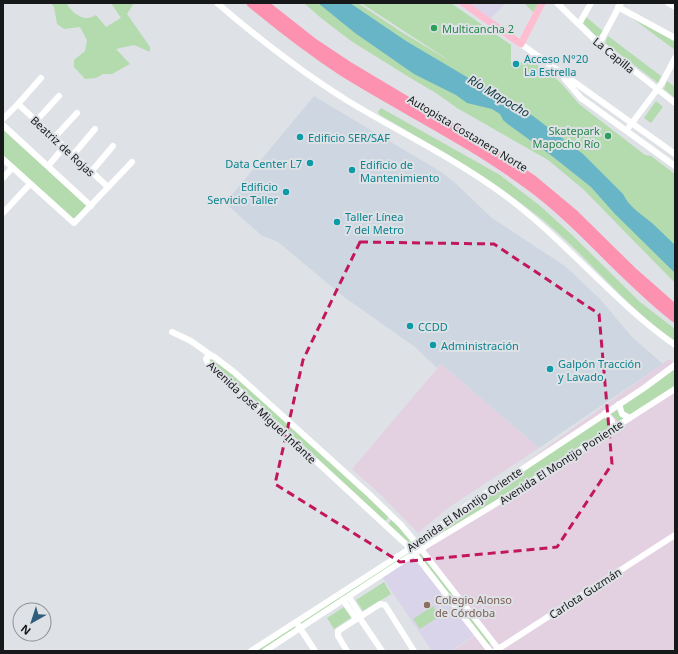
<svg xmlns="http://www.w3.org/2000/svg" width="678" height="654" font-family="'Noto Sans',sans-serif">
<rect width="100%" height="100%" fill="#dee2e6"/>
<path fill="#ced7e1" d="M314,96L441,172L453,181L492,218L565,266L600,299L632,337L663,364L539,448L441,364L437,368L415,347L344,297L278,242L261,235L225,203Z"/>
<g fill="#e3d1e2">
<path d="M669,359L675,364V651H452L476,635L408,547Z"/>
<path d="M441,364L539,448L448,508L418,533L381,495L352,469Z"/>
</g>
<g fill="#dad4ea">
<path d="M468,3H506L491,18Z"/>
<path d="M414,556L476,634L451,651H432L382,577Z"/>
</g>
<g fill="#b3dbae">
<path d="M51,3H67C69,10 79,18 87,18C90,18 94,16 96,15L106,27L121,18L111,3H134L127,14L150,47V52L134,45L116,49L130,64L112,74H103L96,78L85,79L74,67V60L85,51L87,40L80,27L64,29L57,24L54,7Z"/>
<path d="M304,3H358L400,31L453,63L361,3H451L511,45V62L535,63L560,82L579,104L645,155L651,156L675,174V283L583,189L548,160L457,108L436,93L412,79L351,41L321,18Z"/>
<path d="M524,3H539L533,12Z"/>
<path d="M624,12L675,37V50Z"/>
<path d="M585,16L603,31L598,38L582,22Z"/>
<path d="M608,36L661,76L658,83L605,43Z"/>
<path d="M667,81L675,87V98L664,89Z"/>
<path d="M656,101L663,107L651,123L644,118Z"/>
<path d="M381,108L500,175L539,205L571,234L640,302L675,329V341C628,309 593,263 550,226C498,182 438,149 380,115L378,112Z"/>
<path d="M3,130L87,206L75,218H72L3,155Z"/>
<path d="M211,358L231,372L387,514L388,517L387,520L383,521L209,362V359Z"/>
<path d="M675,369V387L629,416L623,410V406Z"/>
<path d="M617,410L624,419L619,422L611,414Z"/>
<path d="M606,417L612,425L609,429L423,547L420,543L460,513L602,418Z"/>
<path d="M392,519L412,542L410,545L388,524Z"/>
<path d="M409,552L411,554L302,625L299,623Z"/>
<path d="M421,554L490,642V644L488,645L419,557Z"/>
<path d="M384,582L391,594L363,611L356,600Z"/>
<path d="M433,606L440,616L420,629L413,619Z"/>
<path d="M344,607L352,617L334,629L327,618Z"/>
<path d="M295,626L296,628L294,630L262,651H254Z"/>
</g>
<path fill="#67b5c6" d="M318,3H350L406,41L533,116L583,154L623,194C629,207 641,214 652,223C660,230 667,238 675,245V273L615,214L591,187L552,156L509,125L503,120L500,114L492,109L467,103L456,95L414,74L355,33Z"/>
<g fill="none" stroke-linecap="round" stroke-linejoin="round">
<g stroke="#fff" stroke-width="6">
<path d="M217,3C259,39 301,72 348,101C399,132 454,158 503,194C565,239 612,301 675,345"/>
<path d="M557,3L594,39L675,103"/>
<path d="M668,3L675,7"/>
<path d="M618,7L675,38"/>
<path d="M579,24L591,3"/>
<path d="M521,44L675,154"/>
<path d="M599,44L621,3"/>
<path d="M564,78L581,98L675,166"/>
<path d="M18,104L108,187"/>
<path d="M3,119L18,104L41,78"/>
<path d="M36,121L59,96"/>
<path d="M3,125L91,206"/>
<path d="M629,127L662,83L675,58"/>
<path d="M54,138L77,113"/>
<path d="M73,155L95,129"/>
<path d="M3,159L74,223L132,162"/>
<path d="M48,166L64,147"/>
<path d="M91,172L113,146"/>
<path d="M3,178L12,168"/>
<path d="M3,213L30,184"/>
<path d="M172,332L191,341L212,356"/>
<path d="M619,404L622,414L630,418"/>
<path d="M605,413L612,421L613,429"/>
<path d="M349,597L361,616"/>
<path d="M343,600L356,619"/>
<path d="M359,617L382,651"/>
<path d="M298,625L315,651"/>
<path d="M251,651L417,544L465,507L644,388L675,365"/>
<path d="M265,651L421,549L497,503L675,389"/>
<path d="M347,651L338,636V631L380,604L385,605L414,651"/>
<path d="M490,651L410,548L228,380L208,364L206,359L207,357L213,356L234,372L369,494L401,525L417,544L500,651"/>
<path d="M495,651L675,535"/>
</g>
<path stroke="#febdd0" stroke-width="7" d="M463,3L521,44L542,3"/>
<g stroke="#fd91b0" stroke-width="9">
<path d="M251,3C281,28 311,51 343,72C404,110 469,141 527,184C581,223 622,277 675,318"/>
<path d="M263,3L314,43L347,65L481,145L532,179L574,214L633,272L675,309"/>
</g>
</g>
<path fill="none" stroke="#c2185b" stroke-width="3" stroke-dasharray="8 5" stroke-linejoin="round" d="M360,242L494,244L599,314L612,464L557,547L400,562L275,484L303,360Z"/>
<g fill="#2e9e5b" stroke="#dee2e6" stroke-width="1.5">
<circle cx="434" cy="28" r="4"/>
<circle cx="608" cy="136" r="4"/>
</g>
<g fill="#0f9aa8" stroke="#dee2e6" stroke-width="1.5">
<circle cx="516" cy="64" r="4"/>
<circle cx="300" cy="137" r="4"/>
<circle cx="310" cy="163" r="4"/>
<circle cx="352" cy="170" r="4"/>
<circle cx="286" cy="192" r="4"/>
<circle cx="337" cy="222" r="4"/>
<circle cx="410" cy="326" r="4"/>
<circle cx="433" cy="345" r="4"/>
<circle cx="550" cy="369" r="4"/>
</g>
<circle fill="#8d6e63" stroke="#dee2e6" stroke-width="1.5" cx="427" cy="605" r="4"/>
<g text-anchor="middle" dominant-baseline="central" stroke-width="4" stroke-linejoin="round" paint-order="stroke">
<g font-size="11" fill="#27864d" stroke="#dee2e6" text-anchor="start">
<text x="442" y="28">Multicancha 2</text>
<text x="600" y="130" text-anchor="end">Skatepark<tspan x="600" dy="13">Mapocho Río</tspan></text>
</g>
<g font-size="11" fill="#171819" stroke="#dee2e6">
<text transform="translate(614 55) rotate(39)">La Capilla</text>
<text transform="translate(468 133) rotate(31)">Autopista Costanera Norte</text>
<text transform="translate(63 146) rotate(43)">Beatriz de Rojas</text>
<text transform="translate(262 412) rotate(43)">Avenida José Miguel Infante</text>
<text transform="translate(561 462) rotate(-33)">Avenida El Montijo Poniente</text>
<text transform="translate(464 509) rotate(-35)">Avenida El Montijo Oriente</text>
<text transform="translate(585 593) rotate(-33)">Carlota Guzmán</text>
</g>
<g font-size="11" fill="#0d838f" stroke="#dee2e6" text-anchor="start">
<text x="524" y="58">Acceso N°20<tspan x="524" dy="13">La Estrella</tspan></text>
<text x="308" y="137">Edificio SER/SAF</text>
<text x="302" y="163" text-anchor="end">Data Center L7</text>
<text x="360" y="164">Edificio de<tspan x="360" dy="13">Mantenimiento</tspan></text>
<text x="278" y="186" text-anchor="end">Edificio<tspan x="278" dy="13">Servicio Taller</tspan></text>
<text x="345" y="216">Taller Línea<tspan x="345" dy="13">7 del Metro</tspan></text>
<text x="418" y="326">CCDD</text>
<text x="441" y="345">Administración</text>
<text x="558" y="363">Galpón Tracción<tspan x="558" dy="13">y Lavado</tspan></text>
</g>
<g font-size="11" fill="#785e54" stroke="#dee2e6" text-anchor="start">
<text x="435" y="599">Colegio Alonso<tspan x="435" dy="13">de Córdoba</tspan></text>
</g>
<g font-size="12" font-style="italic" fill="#12383f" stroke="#dee2e6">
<text transform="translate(499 96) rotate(31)">Río Mapocho</text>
</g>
</g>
<rect width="678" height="654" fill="none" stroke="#171819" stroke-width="8"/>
<g transform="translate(32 622) rotate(219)"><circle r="19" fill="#dee2e6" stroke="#8e9194"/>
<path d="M0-3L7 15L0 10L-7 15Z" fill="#2f5d7c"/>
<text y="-6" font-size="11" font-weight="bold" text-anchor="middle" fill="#171819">N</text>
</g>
</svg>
